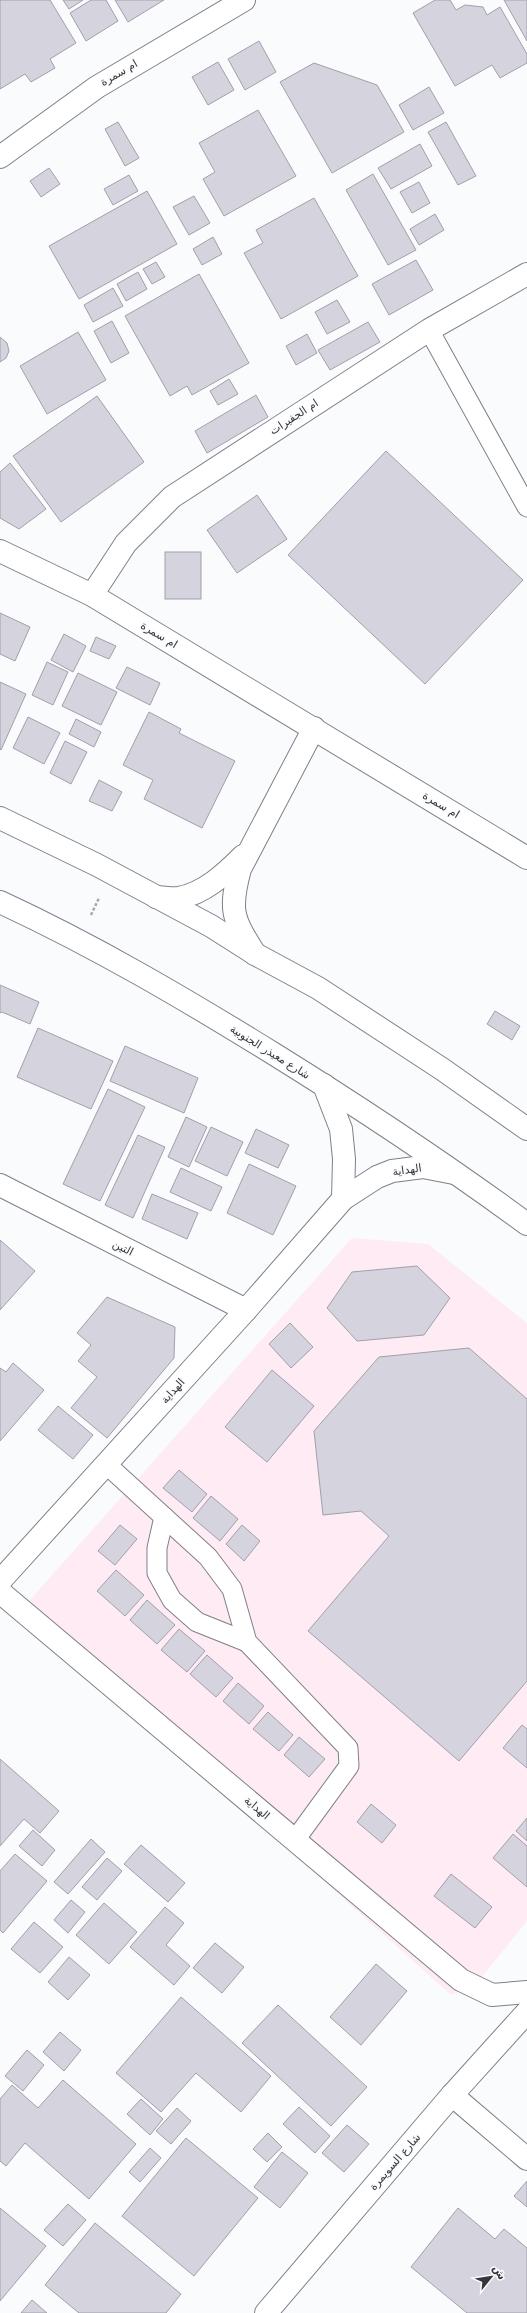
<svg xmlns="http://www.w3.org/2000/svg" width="527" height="2313" font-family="'DejaVu Sans',Vazirmatn,sans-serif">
<rect width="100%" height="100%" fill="#fafbfd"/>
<path fill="#feebf4" d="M352,1238L428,1244L527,1323V1921L481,1978L451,1995L21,1610Z"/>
<g fill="#d5d3de" stroke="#a1a0aa">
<path d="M0,0H50L76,43L50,59L55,68L31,82L25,74L0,89Z"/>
<path d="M63,0H83L69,9Z"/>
<path d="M91,0H106L118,21L86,41L70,13Z"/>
<path d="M115,0H164L128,22Z"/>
<path d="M435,0H450L456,10L465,5L483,7L487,15L500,7L527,54V63L500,78L492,65L455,86L413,13Z"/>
<path d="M504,0H527V41Z"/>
<path d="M259,41L276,72L245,90L228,59Z"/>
<path d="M218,62L234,90L208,105L192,77Z"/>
<path d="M314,63L377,85L404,132L332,173L280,82Z"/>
<path d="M429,87L444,113L413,130L399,105Z"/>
<path d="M258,110L296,176L224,216L203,179L215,172L199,143Z"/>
<path d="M118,122L139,158L125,166L105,129Z"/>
<path d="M446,122L476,176L458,185L428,132Z"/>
<path d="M420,144L432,166L391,189L378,168Z"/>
<path d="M49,168L60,184L41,197L30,181Z"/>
<path d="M373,174L416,250L388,265L346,190Z"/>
<path d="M129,175L138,191L113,205L104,189Z"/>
<path d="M419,182L430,203L412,213L400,192Z"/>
<path d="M147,191L177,244L79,299L49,246Z"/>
<path d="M194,196L210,223L189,235L173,207Z"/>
<path d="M314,198L358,276L281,319L244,253L263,243L256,230Z"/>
<path d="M435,214L444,230L419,245L410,229Z"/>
<path d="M213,237L222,254L202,265L193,249Z"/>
<path d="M416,260L433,290L389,315L372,284Z"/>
<path d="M156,262L165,277L152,284L143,269Z"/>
<path d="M138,272L147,289L126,301L117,284Z"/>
<path d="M199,274L249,363L192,395L187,386L170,396L125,316Z"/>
<path d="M113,288L123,306L93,322L84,305Z"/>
<path d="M337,300L350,322L327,334L315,312Z"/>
<path d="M112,321L129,353L111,363L94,331Z"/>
<path d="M368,322L380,342L330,370L318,350Z"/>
<path d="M78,332L106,380L47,414L20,366Z"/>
<path d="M307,334L317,353L296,365L286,346Z"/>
<path d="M0,337L7,343L9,351L6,358L0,362Z"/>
<path d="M229,379L238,394L218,405L210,391Z"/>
<path d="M256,395L268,417L207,453L195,431Z"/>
<path d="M97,396L144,462L61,522L13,456Z"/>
<path d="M386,451L523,580L425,684L288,555Z"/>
<path d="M10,463L46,509L19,529L0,518V472Z"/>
<path d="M257,495L287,539L237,573L207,530Z"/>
<rect x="165" y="552" width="36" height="47"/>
<path d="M0,613L30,627L15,661L0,654Z"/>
<path d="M64,634L86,646L73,672L51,660Z"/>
<path d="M96,637L116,646L109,659L90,651Z"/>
<path d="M47,662L68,672L53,705L32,695Z"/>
<path d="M127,667L160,683L150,705L116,688Z"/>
<path d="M78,673L117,692L101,725L62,706Z"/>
<path d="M0,682L26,694L1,750L0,749Z"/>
<path d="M149,712L181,729L179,733L235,761L202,828L144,799L153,780L123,765Z"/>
<path d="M28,717L60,733L44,764L13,748Z"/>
<path d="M76,719L101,732L94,747L69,734Z"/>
<path d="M65,741L87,752L71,784L50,773Z"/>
<path d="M99,780L122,792L112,811L89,801Z"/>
<path d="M0,985L39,1002L30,1024L2,1012L0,1013Z"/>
<path d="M495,1011L520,1026L512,1040L487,1024Z"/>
<path d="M38,1028L113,1061L91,1109L17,1077Z"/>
<path d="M125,1046L198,1078L184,1113L110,1081Z"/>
<path d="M108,1089L145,1107L100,1201L63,1184Z"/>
<path d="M186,1117L207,1127L189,1167L168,1157Z"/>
<path d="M211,1127L243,1142L227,1176L195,1161Z"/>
<path d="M256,1129L289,1145L278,1168L245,1153Z"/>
<path d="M138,1135L165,1147L133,1218L105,1205Z"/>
<path d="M249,1164L296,1186L273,1235L227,1213Z"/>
<path d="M181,1168L222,1187L211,1211L170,1192Z"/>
<path d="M152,1194L198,1213L187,1239L142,1219Z"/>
<path d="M0,1240L35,1271L0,1310Z"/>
<path d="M417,1266L450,1298L424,1335L357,1341L327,1308L352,1272Z"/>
<path d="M107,1297L175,1327L174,1358L107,1438L71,1408L97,1377L78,1361L91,1345L77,1333Z"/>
<path d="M290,1323L313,1347L291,1368L269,1344Z"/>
<path d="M469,1348L527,1399V1681L459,1761L308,1631L389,1536L361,1511L323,1515L314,1431L379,1357Z"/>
<path d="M13,1363L44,1390L0,1441V1368L6,1372Z"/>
<path d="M272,1370L314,1406L267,1462L225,1427Z"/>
<path d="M58,1406L93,1435L73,1459L38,1430Z"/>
<path d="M179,1470L207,1494L192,1512L163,1488Z"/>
<path d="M211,1496L238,1519L220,1541L193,1518Z"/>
<path d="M120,1525L137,1539L115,1565L98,1551Z"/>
<path d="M242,1525L260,1541L244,1561L226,1544Z"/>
<path d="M116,1570L144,1595L125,1616L97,1591Z"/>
<path d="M147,1600L175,1625L157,1644L130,1620Z"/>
<path d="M179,1629L205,1651L187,1672L161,1650Z"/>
<path d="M207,1655L233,1678L216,1697L190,1674Z"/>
<path d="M238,1683L264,1706L249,1724L223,1701Z"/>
<path d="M268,1712L293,1735L279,1751L253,1729Z"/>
<path d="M522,1725L527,1729V1768L503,1748Z"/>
<path d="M299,1737L325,1759L309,1777L284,1755Z"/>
<path d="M0,1759L59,1811L40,1833L24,1819L0,1846Z"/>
<path d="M371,1804L396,1825L382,1843L357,1822Z"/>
<path d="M527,1818V1841L516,1831Z"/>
<path d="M33,1830L55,1850L42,1866L19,1846Z"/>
<path d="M513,1834L527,1846V1887L493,1858Z"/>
<path d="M91,1839L105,1852L68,1894L54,1882Z"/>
<path d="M141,1845L185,1883L168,1902L124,1864Z"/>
<path d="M15,1854L47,1881L3,1933L0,1930V1871Z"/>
<path d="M107,1858L122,1871L97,1900L82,1887Z"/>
<path d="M451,1874L492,1907L475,1928L434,1896Z"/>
<path d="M71,1900L85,1912L68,1933L54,1920Z"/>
<path d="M104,1903L137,1932L109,1964L76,1935Z"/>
<path d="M165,1907L184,1923L166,1945L190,1966L174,1985L130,1947Z"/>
<path d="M34,1922L63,1947L40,1973L11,1949Z"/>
<path d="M215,1943L244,1967L222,1993L193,1968Z"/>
<path d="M69,1957L90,1975L68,2000L48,1982Z"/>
<path d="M376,1964L407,1991L361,2045L330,2017Z"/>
<path d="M181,1997L271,2076L241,2112L196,2073L161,2112L116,2073Z"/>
<path d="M278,2005L367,2087L331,2126L242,2043Z"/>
<path d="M60,2032L81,2050L64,2071L43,2052Z"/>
<path d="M27,2050L44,2065L23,2091L5,2076Z"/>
<path d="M63,2080L136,2144L89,2199L25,2143L6,2166L0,2161V2099L12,2085L38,2108Z"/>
<path d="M141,2099L163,2119L150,2135L127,2114Z"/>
<path d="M299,2107L330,2136L315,2153L283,2124Z"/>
<path d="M177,2108L191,2121L171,2144L156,2131Z"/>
<path d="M347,2125L369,2144L344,2172L322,2153Z"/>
<path d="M268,2133L282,2147L267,2162L253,2149Z"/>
<path d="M186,2138L258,2198L194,2276L122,2216Z"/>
<path d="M150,2148L161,2158L140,2182L129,2172Z"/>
<path d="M282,2152L308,2173L280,2208L254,2187Z"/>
<path d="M527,2181V2207L514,2196Z"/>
<path d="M68,2204L86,2220L63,2246L44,2230Z"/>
<path d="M0,2208L46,2246L0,2301Z"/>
<path d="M458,2208L495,2239L504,2229L527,2248V2313H467L411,2267Z"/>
<path d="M95,2223L181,2294L166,2313H79L45,2285Z"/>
<path d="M32,2300L47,2313H21Z"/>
</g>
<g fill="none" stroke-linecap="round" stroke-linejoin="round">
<defs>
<g id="service">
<path d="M429,330L527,507"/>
<path d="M106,1464L208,1557L232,1589L247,1642L348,1748L349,1766L295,1840"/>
<path d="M164,1517L157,1548V1573L172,1600L197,1622L247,1642"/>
</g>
<g id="minor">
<path d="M0,157L97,87L244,0"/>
<path d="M0,551L92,595L527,858"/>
<path d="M92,595L126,543L172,497L429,330L527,274"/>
<path d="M156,897C163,897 172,899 178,898C204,894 226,873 243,856"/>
<path d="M255,954C232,918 229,910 240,869L314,728"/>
<path d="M324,1085L341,1129L344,1159L343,1199"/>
<path d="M0,1185L246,1310"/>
<path d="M0,1581L246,1310L343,1199L377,1177L392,1171L423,1167L454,1173"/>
<path d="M0,1592L461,1980L492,1995L527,1992"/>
<path d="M452,2095L527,2159"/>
<path d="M266,2313L452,2095L527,2012"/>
</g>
<g id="tertiary">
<path d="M0,818L97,865L211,926L255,954L318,988L442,1069L527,1129"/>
<path d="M0,902C95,946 185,999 274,1054C361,1108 445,1164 527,1224"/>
</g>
</defs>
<use href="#service" stroke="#7e818a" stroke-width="21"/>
<use href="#minor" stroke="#7e818a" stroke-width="24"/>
<use href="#tertiary" stroke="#7e818a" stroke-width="24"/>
<path stroke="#a6a7aa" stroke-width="2.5" stroke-dasharray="3 2" stroke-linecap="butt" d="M91,915L99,898"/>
<use href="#service" stroke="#fff" stroke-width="19"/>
<use href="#minor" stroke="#fff" stroke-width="22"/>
<use href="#tertiary" stroke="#fff" stroke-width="22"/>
</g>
<g text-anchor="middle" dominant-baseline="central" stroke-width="3.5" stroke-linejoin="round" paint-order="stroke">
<g font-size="11" fill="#35363a" stroke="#fafbfd">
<text transform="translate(119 73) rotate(-30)">ام سمرة</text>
<text transform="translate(294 417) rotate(-33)">ام الجفيرات</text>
<text transform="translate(159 635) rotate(31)">ام سمرة</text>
<text transform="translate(441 805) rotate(31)">ام سمرة</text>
<text transform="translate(270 1052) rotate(32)">شارع معيذر الجنوبية</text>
<text transform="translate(407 1170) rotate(-8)">الهداية</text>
<text transform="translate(123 1248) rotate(27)">التين</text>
<text transform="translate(173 1391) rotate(-48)">الهداية</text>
<text transform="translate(257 1808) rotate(40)">الهداية</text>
<text transform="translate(395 2162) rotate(-49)">شارع السويمرة</text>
</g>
</g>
<g transform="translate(491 2277) rotate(60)" stroke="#fafbfd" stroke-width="3" paint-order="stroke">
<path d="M0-3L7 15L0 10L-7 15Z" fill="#35363a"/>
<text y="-6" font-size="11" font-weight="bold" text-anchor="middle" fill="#35363a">ش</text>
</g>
</svg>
